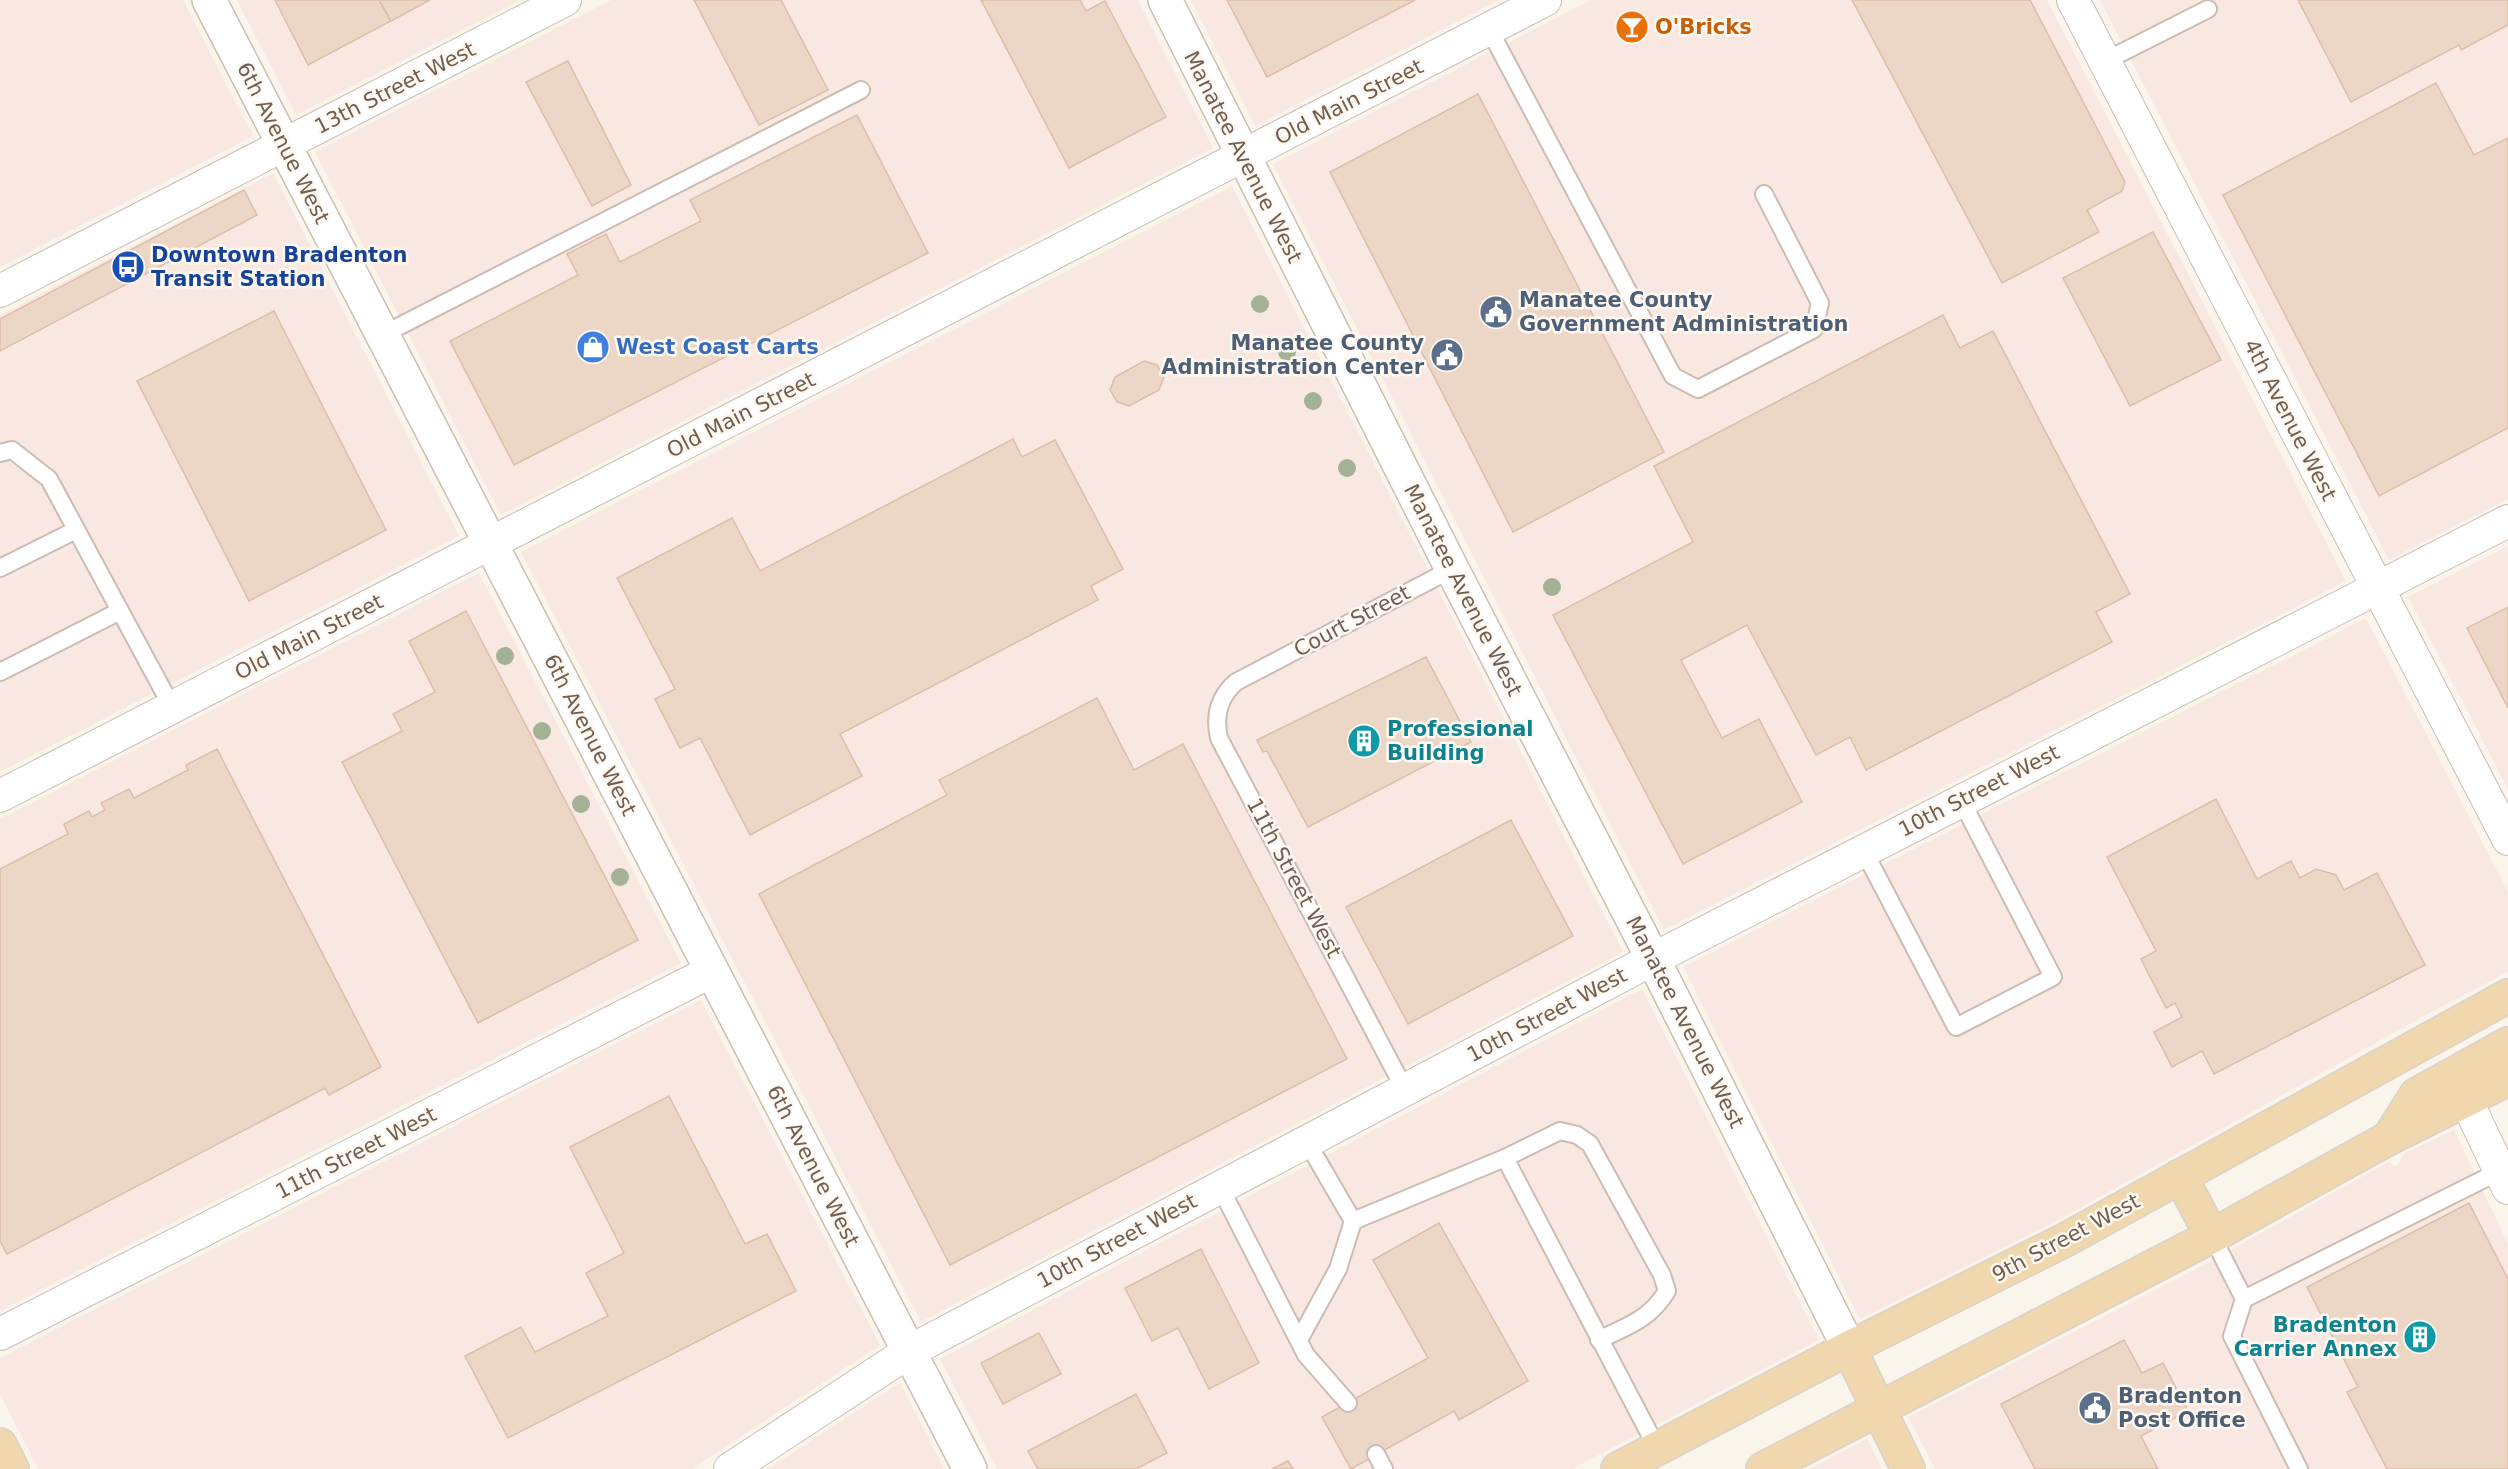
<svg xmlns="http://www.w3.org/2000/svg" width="2508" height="1469" font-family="'DejaVu Sans',sans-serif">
<rect width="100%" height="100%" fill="#faf5eb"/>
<g fill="#f9e8e1">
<path d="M0,0H183L253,136L0,267Z"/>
<path d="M237,0H520L296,115Z"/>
<path d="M611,0H1138L1213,148L501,515L315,152Z"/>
<path d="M1191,0H1499L1255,126Z"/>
<path d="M1591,0H2047L2346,581L1664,930L1273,164Z"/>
<path d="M2100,0H2508V499L2389,560Z"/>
<path d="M273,173L459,536L0,772V315Z"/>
<path d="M1232,186L1623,952L921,1322L521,552Z"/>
<path d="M2508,546V789L2408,597Z"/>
<path d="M479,573L681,963L0,1311V819Z"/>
<path d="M2366,618L2508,892V972L2422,1017L2055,1222L1860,1319L1683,967Z"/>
<path d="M1642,989L1819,1340L1572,1469H997L940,1359Z"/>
<path d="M701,1000L880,1345L692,1469H38L0,1394V1358Z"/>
<path d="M2454,1130L2508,1244V1469H1935L1908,1417L2202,1266L2388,1162L2397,1166L2405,1153Z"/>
<path d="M900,1383L944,1469H768Z"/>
<path d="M1867,1439L1882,1469H1810Z"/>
</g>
<g fill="#ecd6c6" stroke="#ddbda9" stroke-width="1.5">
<path d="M275,0H379L391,21L308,65Z"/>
<path d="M379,0H430L391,21Z"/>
<path d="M694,0H781L828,90L759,125Z"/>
<path d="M981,0H1080L1086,11L1105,1L1166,117L1069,168Z"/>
<path d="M1227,0H1415L1267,77Z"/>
<path d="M1852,0H2030L2125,182L2122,191L2087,210L2099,232L2002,283Z"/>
<path d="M2298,0H2508V25L2461,50L2459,45L2351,102Z"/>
<path d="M568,61L631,185L592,206L526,82Z"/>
<path d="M2436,83L2474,155L2508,138V428L2379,496L2223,195Z"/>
<path d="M1478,94L1664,452L1513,532L1330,172Z"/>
<path d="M857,115L928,253L514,465L450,341L578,275L567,254L606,234L620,262L701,221L690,200Z"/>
<path d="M244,190L257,215L0,351V319Z"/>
<path d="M2153,232L2221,360L2130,406L2063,278Z"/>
<path d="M274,311L386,530L249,601L137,381Z"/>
<path d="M1943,315L1960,348L1993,331L2130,594L2096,612L2112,642L1866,770L1850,737L1816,755L1747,625L1681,660L1722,738L1759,719L1802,802L1683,864L1553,615L1693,542L1654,466Z"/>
<path d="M1144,361L1157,365L1164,377L1159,390L1129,406L1117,402L1110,390L1115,377Z"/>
<path d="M1013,439L1022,457L1055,440L1123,569L1091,586L1098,600L840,734L862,776L750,835L700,738L680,748L655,699L675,689L617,578L732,518L760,571Z"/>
<path d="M2508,607V708L2467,628Z"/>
<path d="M466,611L638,940L478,1023L342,762L402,731L393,714L435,692L409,641Z"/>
<path d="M1426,657L1471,742L1308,827L1267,751L1263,752L1257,740Z"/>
<path d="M1097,698L1134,770L1183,744L1347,1059L950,1265L759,894L947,795L939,780Z"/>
<path d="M217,749L381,1067L329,1095L325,1088L7,1254L0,1241V869L68,834L64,824L89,811L92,817L105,810L101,803L129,789L134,798L188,770L186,765Z"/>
<path d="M2216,799L2257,879L2291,861L2300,878L2316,869L2336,875L2344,890L2377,873L2425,965L2214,1074L2202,1051L2172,1067L2154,1032L2182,1017L2175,1003L2166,1008L2141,959L2156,951L2107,857Z"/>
<path d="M1511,820L1573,936L1408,1024L1346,907Z"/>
<path d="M669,1096L745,1244L767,1234L796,1291L508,1438L465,1356L521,1327L535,1352L608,1316L586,1273L624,1253L570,1147Z"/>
<path d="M2469,1203L2508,1279V1469H2387L2347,1392L2358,1387L2307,1287Z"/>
<path d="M1439,1223L1528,1381L1459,1420L1454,1411L1351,1469L1322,1417L1428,1358L1373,1260Z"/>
<path d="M1201,1249L1259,1363L1209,1389L1178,1328L1152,1341L1125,1288Z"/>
<path d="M1039,1333L1061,1374L1003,1404L981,1363Z"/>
<path d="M2124,1340L2142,1373L2163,1363L2188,1411L2141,1436L2158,1469H2035L2001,1404Z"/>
<path d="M1136,1394L1167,1453L1136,1469H1038L1028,1451Z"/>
<path d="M1288,1461L1293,1469H1272Z"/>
</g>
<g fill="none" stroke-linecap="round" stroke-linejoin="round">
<defs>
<g id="service">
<path d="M1489,29L1673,376L1698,389L1814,329L1820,303L1764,194"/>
<path d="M2105,61L2208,9"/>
<path d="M382,335L861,90"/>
<path d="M0,453L12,450L49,479L172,707"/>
<path d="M0,568L76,530"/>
<path d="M0,672L120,611"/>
<path d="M1864,851L1956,1027L2053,977L1961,800"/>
<path d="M1405,1090L1219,738C1214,716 1219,697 1236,682L1452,569"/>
<path d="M1505,1158L1560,1131L1577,1135L1590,1144L1662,1275L1667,1291C1649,1320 1629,1325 1599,1340"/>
<path d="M1220,1187L1306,1355L1348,1403"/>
<path d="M1353,1221L1505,1158L1657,1448"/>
<path d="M2212,1236L2244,1299L2232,1336L2299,1469"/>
<path d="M2244,1299L2500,1171"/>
<path d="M1299,1340L1338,1269L1353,1221L1307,1142"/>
<path d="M1376,1454L1384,1469"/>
</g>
<g id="minor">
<path d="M2073,0L2508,839"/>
<path d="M0,291L565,0"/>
<path d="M0,796L1545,0"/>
<path d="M2466,1100L2508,1188"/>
<path d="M0,1334L712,971"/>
<path d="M730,1469L910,1351L1653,959L2508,521"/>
</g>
<g id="secondary">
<path d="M209,0L970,1469"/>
<path d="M1165,0L1452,569L1653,959L1849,1348"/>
</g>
<g id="primary">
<path d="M2389,1138L2416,1095L2508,1044"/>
<path d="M2180,1176L2212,1236"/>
<path d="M1849,1348L1908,1469"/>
<path d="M0,1445L12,1469"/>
<path d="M1618,1469L1849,1348L2065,1240L2508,996"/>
<path d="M1763,1469L2212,1236L2389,1138L2508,1079"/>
</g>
</defs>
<use href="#service" stroke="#cbbdb2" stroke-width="20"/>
<use href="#minor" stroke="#cbbdb2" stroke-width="34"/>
<use href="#secondary" stroke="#cdbeb0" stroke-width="36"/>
<use href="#primary" stroke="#d8d2ce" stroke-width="36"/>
<use href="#service" stroke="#fff" stroke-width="16"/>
<use href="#minor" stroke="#fff" stroke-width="32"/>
<use href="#secondary" stroke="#fff" stroke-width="33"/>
<use href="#primary" stroke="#f0d7ad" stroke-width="33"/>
</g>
<g fill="#a3b295">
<circle cx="1260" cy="304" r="9"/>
<circle cx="1287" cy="352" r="9"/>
<circle cx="1313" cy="401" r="9"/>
<circle cx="1347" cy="468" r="9"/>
<circle cx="1552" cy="587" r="9"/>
<circle cx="505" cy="656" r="9"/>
<circle cx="542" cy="731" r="9"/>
<circle cx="581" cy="804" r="9"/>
<circle cx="620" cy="877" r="9"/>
</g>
<defs>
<symbol id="bar-disc" viewBox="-11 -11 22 22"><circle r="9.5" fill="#e8710a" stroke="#fdf9f2"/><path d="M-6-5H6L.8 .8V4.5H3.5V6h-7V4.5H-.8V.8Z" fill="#fff"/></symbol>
<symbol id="bus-disc" viewBox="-11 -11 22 22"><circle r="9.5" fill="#1a4fb4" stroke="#fdf9f2"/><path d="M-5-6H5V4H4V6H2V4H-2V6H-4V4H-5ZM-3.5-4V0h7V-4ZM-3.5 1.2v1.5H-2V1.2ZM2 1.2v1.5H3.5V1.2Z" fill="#fff"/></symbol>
<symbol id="civic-disc" viewBox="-11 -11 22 22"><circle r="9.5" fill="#5c6f8a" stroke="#fdf9f2"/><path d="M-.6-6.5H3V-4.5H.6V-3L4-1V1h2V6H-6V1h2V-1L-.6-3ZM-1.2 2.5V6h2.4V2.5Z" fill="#fff"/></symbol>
<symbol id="shop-disc" viewBox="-11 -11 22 22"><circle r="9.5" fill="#3f7fe0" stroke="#fdf9f2"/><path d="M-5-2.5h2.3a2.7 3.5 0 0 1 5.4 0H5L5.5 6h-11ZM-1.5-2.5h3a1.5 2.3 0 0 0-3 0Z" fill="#fff"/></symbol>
<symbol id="building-disc" viewBox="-11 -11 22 22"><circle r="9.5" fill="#0f9aa8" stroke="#fdf9f2"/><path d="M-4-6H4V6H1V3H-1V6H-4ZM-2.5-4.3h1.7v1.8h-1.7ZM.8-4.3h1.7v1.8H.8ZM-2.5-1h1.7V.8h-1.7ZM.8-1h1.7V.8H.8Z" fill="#fff"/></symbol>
</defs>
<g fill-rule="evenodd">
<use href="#bar-disc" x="1613" y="8" width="38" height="38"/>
<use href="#bus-disc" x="109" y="248" width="38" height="38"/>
<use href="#civic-disc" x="1477" y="293" width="38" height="38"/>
<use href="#shop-disc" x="574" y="328" width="38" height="38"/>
<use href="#civic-disc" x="1428" y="336" width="38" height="38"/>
<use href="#building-disc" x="1345" y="722" width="38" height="38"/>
<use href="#building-disc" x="2401" y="1318" width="38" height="38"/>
<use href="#civic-disc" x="2076" y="1389" width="38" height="38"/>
</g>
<g text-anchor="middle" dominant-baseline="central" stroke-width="5" stroke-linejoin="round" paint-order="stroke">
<g font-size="21" font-weight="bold" fill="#c56008" stroke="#fdf9f2" text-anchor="start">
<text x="1655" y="27">O'Bricks</text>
</g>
<g font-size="21" fill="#725d51" stroke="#fdf9f2">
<text transform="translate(395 88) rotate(-27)">13th Street West</text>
<text transform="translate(1349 102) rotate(-27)">Old Main Street</text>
<text transform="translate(283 143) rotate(63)">6th Avenue West</text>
<text transform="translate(1243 157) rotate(63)">Manatee Avenue West</text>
<text transform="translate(741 415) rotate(-27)">Old Main Street</text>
<text transform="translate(2290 420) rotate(63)">4th Avenue West</text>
<text transform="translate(1463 590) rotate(63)">Manatee Avenue West</text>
<text transform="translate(1352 621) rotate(-28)">Court Street</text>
<text transform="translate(309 637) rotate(-27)">Old Main Street</text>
<text transform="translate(590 735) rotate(63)">6th Avenue West</text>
<text transform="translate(1979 791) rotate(-27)">10th Street West</text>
<text transform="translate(1294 878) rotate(62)">11th Street West</text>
<text transform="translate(1547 1015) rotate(-28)">10th Street West</text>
<text transform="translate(1685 1022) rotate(63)">Manatee Avenue West</text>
<text transform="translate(356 1153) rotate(-27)">11th Street West</text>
<text transform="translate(813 1166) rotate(63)">6th Avenue West</text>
<text transform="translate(2066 1238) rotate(-28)">9th Street West</text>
<text transform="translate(1117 1241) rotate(-28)">10th Street West</text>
</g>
<g font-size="21" font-weight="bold" fill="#164399" stroke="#fdf9f2" text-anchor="start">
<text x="151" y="255">Downtown Bradenton<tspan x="151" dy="24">Transit Station</tspan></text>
</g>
<g font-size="21" font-weight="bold" fill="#4e5e75" stroke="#fdf9f2" text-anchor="start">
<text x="1519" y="300">Manatee County<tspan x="1519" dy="24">Government Administration</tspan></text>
<text x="1424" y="343" text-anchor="end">Manatee County<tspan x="1424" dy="24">Administration Center</tspan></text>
<text x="2118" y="1396">Bradenton<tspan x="2118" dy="24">Post Office</tspan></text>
</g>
<g font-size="21" font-weight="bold" fill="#366cbe" stroke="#fdf9f2" text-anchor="start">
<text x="616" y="347">West Coast Carts</text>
</g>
<g font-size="21" font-weight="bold" fill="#0d838f" stroke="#fdf9f2" text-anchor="start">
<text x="1387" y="729">Professional<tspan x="1387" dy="24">Building</tspan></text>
<text x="2397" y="1325" text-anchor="end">Bradenton<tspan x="2397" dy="24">Carrier Annex</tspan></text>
</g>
</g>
</svg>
